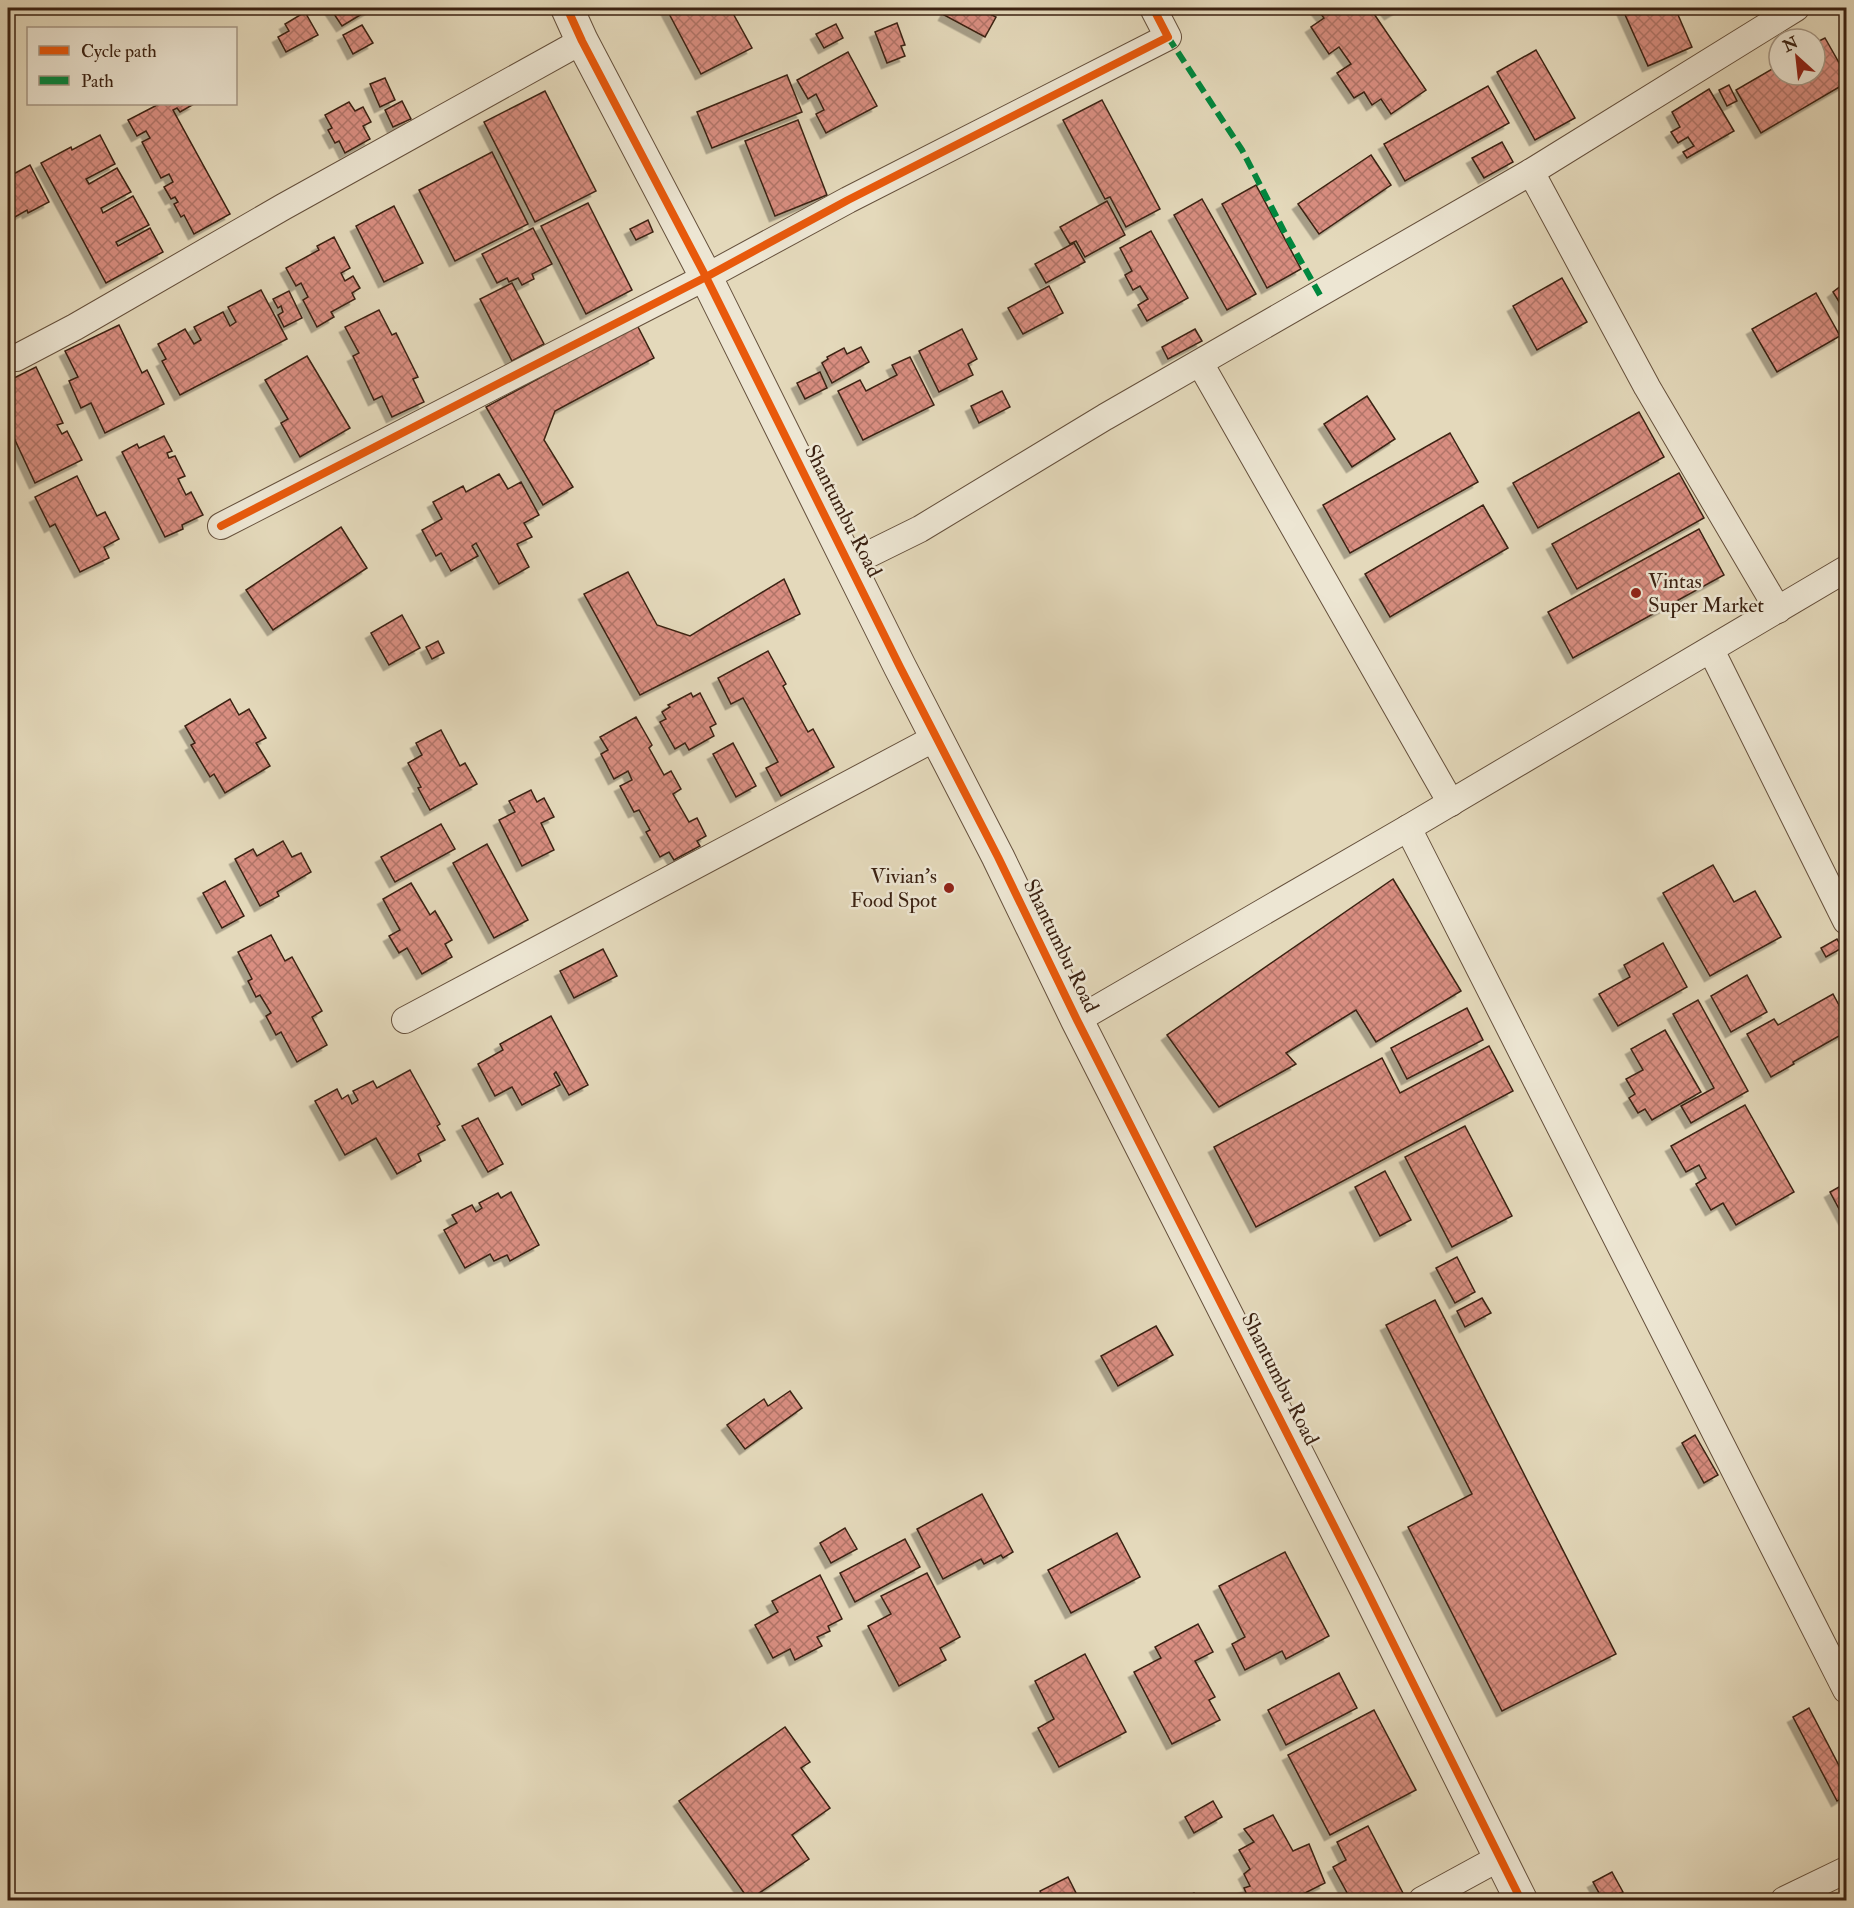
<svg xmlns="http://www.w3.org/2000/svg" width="1854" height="1908" font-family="'IM FELL Double Pica',serif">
<defs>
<pattern id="building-cross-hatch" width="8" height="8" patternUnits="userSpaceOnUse" patternTransform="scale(1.5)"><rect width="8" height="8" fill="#d98e81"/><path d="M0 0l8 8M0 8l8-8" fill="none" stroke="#b17468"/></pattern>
<filter id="shadow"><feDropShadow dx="-5.5" dy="5.5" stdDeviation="0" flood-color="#0004"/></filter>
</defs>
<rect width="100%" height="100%" fill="#e4d9bb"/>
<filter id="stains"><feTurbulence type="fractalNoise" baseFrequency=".00333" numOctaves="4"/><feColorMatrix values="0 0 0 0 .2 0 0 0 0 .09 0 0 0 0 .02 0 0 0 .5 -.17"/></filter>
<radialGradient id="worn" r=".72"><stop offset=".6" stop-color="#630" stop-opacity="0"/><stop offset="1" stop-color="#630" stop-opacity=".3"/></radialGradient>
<g fill="url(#building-cross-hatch)" stroke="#3b2212" stroke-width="1.5" filter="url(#shadow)">
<path d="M330,8H372L342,26Z"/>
<path d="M666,8H730L752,48L701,74Z"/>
<path d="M948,8H978L996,17L985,37L944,15Z"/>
<path d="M1316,8H1370L1426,90L1391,114L1381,99L1372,105L1364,92L1354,98L1337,73L1351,64L1339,47L1329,54L1311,27L1324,18Z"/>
<path d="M1385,8H1400L1390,14Z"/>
<path d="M1622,8H1675L1692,47L1648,66Z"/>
<path d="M305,12L318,35L286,52L278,37L289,31L285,24Z"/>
<path d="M897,23L905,45L901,46L905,56L887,63L875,32Z"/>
<path d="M836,24L843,38L824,48L816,34Z"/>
<path d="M362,25L373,43L353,54L343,35Z"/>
<path d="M1825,38L1846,75V83L1761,133L1736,90L1779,65V75H1815V43Z"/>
<path d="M1536,50L1575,118L1535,140L1497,72Z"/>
<path d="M848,52L877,106L826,133L816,114L824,110L816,94L808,99L797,80Z"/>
<path d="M787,75L802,112L712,148L697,112Z"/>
<path d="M385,78L395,100L380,107L370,84Z"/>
<path d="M1729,85L1737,101L1727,106L1719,90Z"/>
<path d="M1488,86L1509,123L1405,181L1384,144Z"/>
<path d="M1709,89L1734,131L1687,158L1683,152L1694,146L1688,137L1678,143L1671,132L1680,127L1672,112Z"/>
<path d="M545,91L596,191L535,222L484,122Z"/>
<path d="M1102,100L1160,209L1126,227L1110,197L1105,199L1063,120Z"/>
<path d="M402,101L411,119L393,127L385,110Z"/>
<path d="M349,102L355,111L363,107L371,122L363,126L370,139L345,153L339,141L335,143L328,130L332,128L325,115Z"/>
<path d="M159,104H194L180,112L177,108L173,110L230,214L194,234L184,215L181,217L174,204L178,202L175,197L171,199L164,187L173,182L169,174L161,178L142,142L150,138L146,131L137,136L128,120Z"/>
<path d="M798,120L827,195L775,216L745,141Z"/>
<path d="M100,135L115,164L86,179L89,184L117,168L131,192L101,208L103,213L133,196L149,225L116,242L118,246L150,228L163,252L106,283L41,163L71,147L72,150Z"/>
<path d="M1502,142L1513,162L1484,178L1472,158Z"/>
<path d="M492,152L528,224L455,261L419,190Z"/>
<path d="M1371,155L1391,185L1319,234L1298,204Z"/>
<path d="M30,165L49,202L28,213L27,210L8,221V177Z"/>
<path d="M1256,185L1301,269L1267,288L1222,204Z"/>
<path d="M1202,199L1256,294L1227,310L1174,215Z"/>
<path d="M1107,201L1125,235L1085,257L1076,241L1070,244L1060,227Z"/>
<path d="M588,203L632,290L586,314L541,226Z"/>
<path d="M394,206L423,263L384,282L356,226Z"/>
<path d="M648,220L653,232L636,240L630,229Z"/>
<path d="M533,228L552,264L532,274L534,279L522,285L518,278L509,282L507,278L497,283L482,254Z"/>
<path d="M1151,231L1188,298L1147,321L1138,305L1148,299L1140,286L1133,290L1125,275L1132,271L1120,248Z"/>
<path d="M334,237L350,268L341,273L345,281L353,276L360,288L352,293L355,299L331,312L334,317L317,327L303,300L308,297L301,283L296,286L286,268L319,250L317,246Z"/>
<path d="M1074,243L1085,262L1046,283L1035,264Z"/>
<path d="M1562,278L1587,322L1537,350L1513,306Z"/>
<path d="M1846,282V313L1833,292Z"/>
<path d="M512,283L544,344L512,361L480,299Z"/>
<path d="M1049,286L1063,313L1023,334L1008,308Z"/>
<path d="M261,290L287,339L180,395L162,361L166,359L158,344L185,329L194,344L201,340L194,327L223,312L230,326L236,322L228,307Z"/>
<path d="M289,291L302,318L284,327L278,315L283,312L281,306L278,308L273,299Z"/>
<path d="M1816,293L1840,336L1777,372L1752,329Z"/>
<path d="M379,310L392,335L396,333L418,377L413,379L424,402L392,417L382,396L374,400L353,356L359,353L345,327Z"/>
<path d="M119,325L142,373L147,370L164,404L105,433L91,403L81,408L69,381L78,377L65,351Z"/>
<path d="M637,325L654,358L555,411L544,440L573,487L543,505L486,407Z"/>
<path d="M962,329L977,359L968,364L973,375L939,392L919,351Z"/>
<path d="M1195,329L1202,341L1168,359L1162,347Z"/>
<path d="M861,347L869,362L832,383L822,363L828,359L827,357L844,348L847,354Z"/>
<path d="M307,356L350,428L300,457L281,423L288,419L265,380Z"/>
<path d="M910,357L934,405L863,440L838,391L860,380L866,391L897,375L892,365Z"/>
<path d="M36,367L63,423L57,425L62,434L67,431L82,460L35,483L8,425V381Z"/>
<path d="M820,372L827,388L805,399L797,383Z"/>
<path d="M1002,391L1010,407L979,423L971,406Z"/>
<path d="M1367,396L1395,439L1352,467L1324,424Z"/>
<path d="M1639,412L1664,457L1538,528L1513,483Z"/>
<path d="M1450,433L1478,482L1350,553L1323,505Z"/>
<path d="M164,436L172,451L167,453L169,458L175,456L185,476L178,479L186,495L191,492L203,515L182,525L183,529L165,537L122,452L137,444L139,448Z"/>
<path d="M1679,473L1704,518L1577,589L1552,544Z"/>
<path d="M499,474L508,489L521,482L539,515L524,523L532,537L517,544L529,567L499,584L476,543L472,546L478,556L451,571L441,553L436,556L422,530L442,519L433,502L463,486L466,492Z"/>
<path d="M77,476L97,516L105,512L119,539L104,547L109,558L80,572L55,524L50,527L35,497Z"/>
<path d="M1483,505L1508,548L1390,617L1365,574Z"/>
<path d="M341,527L367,568L273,630L246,590Z"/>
<path d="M1699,529L1724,575L1573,658L1548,612Z"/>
<path d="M628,572L657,625L690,636L784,579L800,614L640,695L584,594Z"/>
<path d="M402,615L420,648L389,665L371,633Z"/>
<path d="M438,641L444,653L432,659L426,647Z"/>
<path d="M768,651L786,684L783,686L808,732L813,729L834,767L781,796L766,768L778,762L743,698L731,704L718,678Z"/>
<path d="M691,693L693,697L700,693L716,724L710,727L714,736L689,750L685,743L675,749L660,722L666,719L662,712L670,707L668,705Z"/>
<path d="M230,699L239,715L249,709L266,738L256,743L270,766L225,793L214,774L210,777L191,745L195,743L185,726Z"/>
<path d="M636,717L652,745L649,748L664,775L671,771L681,789L673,794L689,822L697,818L706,836L697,841L700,846L674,860L669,852L660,857L646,832L650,830L639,810L634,812L620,786L632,780L628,771L614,779L601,754L608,750L600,737Z"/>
<path d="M441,730L460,766L465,763L477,784L430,810L418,788L421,787L408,763L422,755L416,743Z"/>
<path d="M733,743L756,786L736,797L713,754Z"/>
<path d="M531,790L537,802L544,798L554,817L541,823L554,850L522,866L499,820L515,812L509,801Z"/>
<path d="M441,824L455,849L395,882L381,857Z"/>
<path d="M283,841L292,857L301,853L311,872L277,892L279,896L260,906L235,859L253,849L257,856Z"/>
<path d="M487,844L528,920L494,938L453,863Z"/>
<path d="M1713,865L1734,902L1755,891L1781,937L1710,976L1663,893Z"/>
<path d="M1393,879L1461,991L1376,1042L1356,1010L1286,1053L1296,1064L1219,1107L1167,1035Z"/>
<path d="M225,881L244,916L222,928L203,893Z"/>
<path d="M411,883L430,915L435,911L452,940L445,944L452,957L422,974L407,948L399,953L389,936L400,930L383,899Z"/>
<path d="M271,935L285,961L292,957L322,1011L312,1017L327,1045L297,1062L281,1032L276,1035L266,1016L271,1013L260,995L256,997L248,981L252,979L238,952Z"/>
<path d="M1837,939L1842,948L1826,957L1821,948Z"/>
<path d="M1663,943L1687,987L1618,1026L1599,994L1630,977L1624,965Z"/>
<path d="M603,949L617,976L574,998L560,971Z"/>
<path d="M1747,975L1767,1012L1731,1032L1711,996Z"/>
<path d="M1833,994L1846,1018V1032L1793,1062L1794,1064L1771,1077L1747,1034L1774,1019L1778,1025Z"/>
<path d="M1698,1000L1748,1091L1691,1123L1681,1106L1714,1088L1673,1014Z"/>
<path d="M1467,1008L1483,1040L1407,1079L1391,1048Z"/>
<path d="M551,1016L588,1085L569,1095L556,1072L554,1074L560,1085L522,1105L512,1087L495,1096L478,1064L503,1050L500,1044Z"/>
<path d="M1665,1030L1701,1092L1652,1120L1645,1109L1638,1113L1629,1098L1635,1094L1626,1079L1643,1070L1631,1049Z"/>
<path d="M1489,1046L1513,1091L1256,1227L1214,1147L1382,1058L1400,1093Z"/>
<path d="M410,1070L440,1124L437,1126L445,1140L418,1154L421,1161L397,1174L376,1138L345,1155L315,1101L337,1089L342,1099L348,1095L352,1104L358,1100L353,1091L373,1081L377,1088Z"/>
<path d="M1745,1105L1794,1192L1736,1225L1723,1203L1711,1210L1696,1184L1706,1178L1699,1165L1686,1172L1671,1146Z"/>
<path d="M478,1118L503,1164L488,1172L462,1126Z"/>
<path d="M1465,1126L1512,1216L1452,1247L1405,1157Z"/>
<path d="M1385,1171L1411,1220L1380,1236L1355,1187Z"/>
<path d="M1846,1183V1222L1830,1192Z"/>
<path d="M511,1192L539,1245L510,1261L507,1255L494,1261L490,1254L465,1268L444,1230L457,1223L452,1215L472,1205L476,1212L482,1208L479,1203L498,1193L501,1198Z"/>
<path d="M1457,1257L1475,1292L1455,1303L1436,1268Z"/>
<path d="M1482,1298L1491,1313L1465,1327L1457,1311Z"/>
<path d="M1435,1300L1616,1654L1502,1711L1408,1527L1472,1494L1386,1325Z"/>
<path d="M1156,1326L1173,1355L1118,1386L1101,1356Z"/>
<path d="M790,1391L802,1408L745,1449L727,1425L764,1399L768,1406Z"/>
<path d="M1695,1435L1718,1475L1704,1483L1682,1443Z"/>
<path d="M982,1494L1013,1552L1003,1558L1001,1555L984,1564L981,1559L943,1579L917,1529Z"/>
<path d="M845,1528L857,1549L831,1563L820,1543Z"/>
<path d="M1117,1533L1140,1577L1071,1613L1048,1570Z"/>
<path d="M905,1539L920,1567L855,1602L840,1573Z"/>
<path d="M1285,1552L1329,1636L1286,1659L1282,1651L1245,1670L1232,1644L1245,1637L1219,1586Z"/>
<path d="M927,1573L960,1637L940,1648L946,1660L899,1686L868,1626L891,1614L881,1596Z"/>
<path d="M820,1575L842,1619L828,1626L830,1631L817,1637L822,1646L795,1660L790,1649L773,1658L755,1625L778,1612L772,1601Z"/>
<path d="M1198,1624L1213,1652L1195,1661L1215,1697L1209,1700L1220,1720L1172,1744L1134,1672L1161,1658L1155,1647Z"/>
<path d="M1085,1654L1126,1732L1059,1767L1038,1728L1054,1719L1035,1681Z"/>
<path d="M1339,1673L1357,1708L1286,1745L1268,1710Z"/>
<path d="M1809,1708L1846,1779V1795L1837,1801L1793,1717Z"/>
<path d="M1374,1710L1416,1790L1330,1835L1288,1755Z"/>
<path d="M785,1727L810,1762L801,1768L830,1808L792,1835L809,1859L749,1900L679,1801Z"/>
<path d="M1213,1801L1222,1817L1194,1833L1185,1817Z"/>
<path d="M1273,1815L1293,1851L1309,1844L1325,1883L1301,1895L1302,1900H1249L1244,1888L1250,1886L1244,1874L1250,1869L1239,1850L1254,1842L1244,1829Z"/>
<path d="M1368,1826L1405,1897L1398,1900H1351L1333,1867L1346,1860L1337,1842Z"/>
<path d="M1612,1872L1623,1892L1603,1900L1593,1882Z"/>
<path d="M1068,1877L1077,1895L1067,1900H1044L1040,1891Z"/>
<path d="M1194,1893L1198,1900H1180Z"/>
</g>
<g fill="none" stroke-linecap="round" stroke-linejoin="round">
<defs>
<g id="minor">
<path d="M1531,172L1647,387L1778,610"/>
<path d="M16,358L75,327L283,207L582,41"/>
<path d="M1200,363L1451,803"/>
<path d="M221,526L706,277L848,200L1168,37L1153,8"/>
<path d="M849,564L920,529L1105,417L1531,172L1796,8"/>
<path d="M1711,650L1846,921"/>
<path d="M1408,828L1846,1690"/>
<path d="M405,1020L937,737"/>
<path d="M1077,1020L1408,828L1846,569"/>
<path d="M1422,1900L1499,1858"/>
<path d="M1784,1900L1846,1870"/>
</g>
<path id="tertiary" d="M567,8L582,41L706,277L900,667L998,857L1077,1020L1364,1585L1521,1900"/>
</defs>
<use href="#minor" stroke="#65503c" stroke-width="28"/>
<use href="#tertiary" stroke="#65503c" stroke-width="34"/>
<use href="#minor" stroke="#ede6d3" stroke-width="26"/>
<use href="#tertiary" stroke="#ede6d3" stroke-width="32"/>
<path stroke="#00873e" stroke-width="6" stroke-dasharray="12 6" stroke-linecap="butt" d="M1168,37L1242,150L1285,233L1320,295"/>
<defs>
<g id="cycleway">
<path d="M567,8L582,41L706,277L900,667L998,857L1077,1020L1364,1585L1521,1900"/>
<path d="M221,526L706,277L848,200L1168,37L1153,8"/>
</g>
</defs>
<use href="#cycleway" stroke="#ede6d3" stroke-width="11"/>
<use href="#cycleway" stroke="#e8590c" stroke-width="8"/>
</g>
<g fill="#8f2418" stroke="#ede6d3" stroke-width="2">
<circle cx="1636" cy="593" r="6"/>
<circle cx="949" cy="888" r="6"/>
</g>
<g text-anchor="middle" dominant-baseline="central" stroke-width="5" stroke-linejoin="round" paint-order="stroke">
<g font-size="21" fill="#3b2212" stroke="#ede6d3">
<text transform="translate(843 511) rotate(63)">Shantumbu Road</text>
<text transform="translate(1061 946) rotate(64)">Shantumbu Road</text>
<text transform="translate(1280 1379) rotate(63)">Shantumbu Road</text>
</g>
<g font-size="21" fill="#3b2212" stroke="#ede6d3" text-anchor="start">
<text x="1648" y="581">Vintas<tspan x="1648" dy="24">Super Market</tspan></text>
<text x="937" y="876" text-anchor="end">Vivian’s<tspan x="937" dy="24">Food Spot</tspan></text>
</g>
</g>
<rect width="1854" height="1908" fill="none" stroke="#e4d9bb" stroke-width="30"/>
<rect x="9" y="9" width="1836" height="1890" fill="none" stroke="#3b2212" stroke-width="3"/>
<rect x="15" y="15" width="1824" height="1878" fill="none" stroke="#3b2212" stroke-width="1.5"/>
<rect x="27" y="27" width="210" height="78" fill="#ede6d3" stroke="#a69886" stroke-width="1.5"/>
<rect x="39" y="46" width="30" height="9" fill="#e8590c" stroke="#a69886" stroke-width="1.5"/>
<text x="81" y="57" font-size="18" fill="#3b2212">Cycle path</text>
<rect x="39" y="76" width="30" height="9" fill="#00873e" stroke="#a69886" stroke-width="1.5"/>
<text x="81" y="87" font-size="18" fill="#3b2212">Path</text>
<g transform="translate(1797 57) rotate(333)"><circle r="28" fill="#ede6d3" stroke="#a69886" stroke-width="1.5"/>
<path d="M0-4.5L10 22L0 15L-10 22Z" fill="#8f2418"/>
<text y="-9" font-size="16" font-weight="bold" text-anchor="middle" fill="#3b2212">N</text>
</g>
<rect width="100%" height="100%" filter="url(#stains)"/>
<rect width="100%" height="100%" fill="url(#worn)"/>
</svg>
